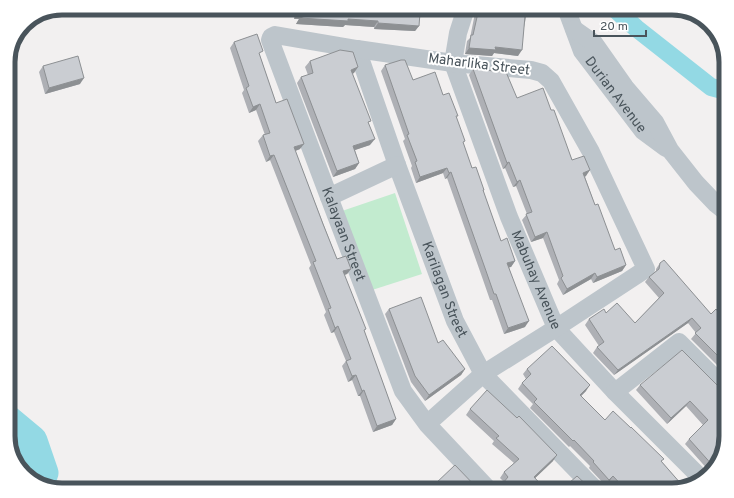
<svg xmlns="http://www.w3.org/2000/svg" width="734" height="498" font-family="Overpass,sans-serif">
<rect width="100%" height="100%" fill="#f2f0f0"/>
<path fill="#c2ebcf" d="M395,193L422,274L369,291L342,211Z"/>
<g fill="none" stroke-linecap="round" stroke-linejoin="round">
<path stroke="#93d9e4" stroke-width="5" d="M43,473L46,485"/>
<path stroke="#93d9e4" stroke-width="18" d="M614,8L636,28L711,87L726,91"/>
<path stroke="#93d9e4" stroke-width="31" d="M8,421L32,441L43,473"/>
<g stroke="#bdc5cb" stroke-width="18">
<path id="s1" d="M466,8L458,33L453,63L509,217L556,328L615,392L702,479"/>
<path id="s2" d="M566,8L582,51L643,131L666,148"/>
<path d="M574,29L594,43L625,87L655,122L670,150L696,183L716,204L726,212"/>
<path id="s3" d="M357,49L397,165L455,321L483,374L596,490"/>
<path d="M329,197L397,165"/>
<path d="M615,392L679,342L726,389"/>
<path id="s4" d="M427,424L483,374L556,328L646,269L591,152L551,81L542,73L531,70L453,63L357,49L275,35L271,37L270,40L329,197L403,391L427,424L489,490"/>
</g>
</g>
<g fill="#aeb0b5">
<path d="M222,8H428L419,11V26L415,31L374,29V27L345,25L343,27L296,24L299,19H294V16L267,14L266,17L243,15L244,10Z"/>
<path d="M476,8H528L518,56L494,53L492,56L465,54L467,41L470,38Z"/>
<path d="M234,42L260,56L276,103L300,149L295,151L337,259L351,269L347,274L344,275L396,419L392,425L373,432L360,396H358L352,380L348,382L342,366L346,361L334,332L331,333L324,315L326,312L309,268L311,265L270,160L266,162L258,141L263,135H265L256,110L249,113L242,93L244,90L230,48Z"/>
<path d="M725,57L726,62L723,65Z"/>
<path d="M310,61L354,73L352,74L369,124L370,145L355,150L359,163L355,169L333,177L297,83L301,77L308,75L305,67Z"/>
<path d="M385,65L443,95L456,117L463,143L472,168L484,190L483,191L501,241L515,261L511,267H509L525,327L504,334L492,300H490L482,277L447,178L445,179L443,173L416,183L411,168L412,166L403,141L405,139L381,71Z"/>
<path d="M43,66L80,84L45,94L39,72Z"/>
<path d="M473,69L517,98L551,110L572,160L586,176L585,177L595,205L615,250L626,265L622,271L593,283L591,279L563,295L557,284L559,280L543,238L531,242L522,220L527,214L516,186L513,187L505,168L503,169L469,75Z"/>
<path d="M660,263L711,314L726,321V374L691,339L696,333L688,323L614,375L593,353L597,347L599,346L585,325L589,319L606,313L635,323L659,298L645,282L649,277L656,271V269Z"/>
<path d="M389,309L438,343L465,369L461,375L425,401L411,382L385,314Z"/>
<path d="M527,369L586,391L581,396L605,420L662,462L682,485L672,490H617L609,482L605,485L589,468L590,466L570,446L569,447L530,408L533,404L518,389L522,383L526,379L523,374Z"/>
<path d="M640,385L723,391L717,466L710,472L685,444L689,439L703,425L686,406L667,424L636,390Z"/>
<path d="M470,409L553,461L535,478L546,490H499V488L504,482L500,478L504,472L514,463L492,444L494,441L466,415Z"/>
<path d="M434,485L479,490H431Z"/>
</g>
<g fill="#8d9093">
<path d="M222,8H245L244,10Z"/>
<path d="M418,8H428L414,13Z"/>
<path d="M247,9H270L298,10L294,16L267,14L266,17L243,15Z"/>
<path d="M298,13L310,14L348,19L378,21L374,27L345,25L343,27L296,24L299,19H294Z"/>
<path d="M378,23L419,26L415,31L374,29Z"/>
<path d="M495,47L522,50L518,56L494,53L492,56L465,54L469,48Z"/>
<path d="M725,62H726V66L723,65Z"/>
<path d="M358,67L354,73L347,76L351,70Z"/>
<path d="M84,78L80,84L45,94L49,88Z"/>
<path d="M12,88L8,94V89Z"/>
<path d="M260,104L256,110L249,113L253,107Z"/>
<path d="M375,139L370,145L349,152L353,146Z"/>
<path d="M304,144L300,149L290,153L294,147Z"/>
<path d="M274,155L270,160L266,162L270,156Z"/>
<path d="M509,162L505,168L503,169L507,163Z"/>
<path d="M359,163L355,169L333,177L337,171Z"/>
<path d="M447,168L443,173L416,183L420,177Z"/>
<path d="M590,170L586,176L579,178L583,173Z"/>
<path d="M451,172L447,178L445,179L449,173Z"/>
<path d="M520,180L516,186L513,187L517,182Z"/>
<path d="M547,232L543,238L531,242L535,237Z"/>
<path d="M515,261L511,267L503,269L507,263Z"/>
<path d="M626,265L622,271L593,283L597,277Z"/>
<path d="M351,269L347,274L339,277L343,271Z"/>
<path d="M595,273L591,279L563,295L567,289Z"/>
<path d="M692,318L688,323L614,375L618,370Z"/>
<path d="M529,321L525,327L504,334L508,328Z"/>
<path d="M338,326L334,332L331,333L335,328Z"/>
<path d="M465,369L461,375L425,401L429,395Z"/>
<path d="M356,375L352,380L348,382L352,376Z"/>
<path d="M590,385L586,391L576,401L580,395Z"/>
<path d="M364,390L360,396H358L362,391Z"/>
<path d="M690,401L686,406L667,424L671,418Z"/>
<path d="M396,419L392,425L373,432L377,426Z"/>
<path d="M557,455L553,461L530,483L534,477Z"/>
<path d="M613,476L609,482L605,485L609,480Z"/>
</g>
<g fill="#cacdd2" stroke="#8d9093">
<path d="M247,8H418L420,13L419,26L378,23V21L348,19V21L300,18L310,14L298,13V10L270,9V11L247,9Z"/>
<path d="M479,8H528V16H525L522,50L495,47L496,50L469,48L471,35H473Z"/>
<path d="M257,34L263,51L259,53L276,103L287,99L304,144L294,147L323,224L337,259L346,256L351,269L343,271L366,329L364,330L396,419L377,426L364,390L362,391L356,375L352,376L346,361L351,359L338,326L335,328L328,309L331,308L313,262L316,261L274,155L270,156L263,135L270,133L260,104L253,107L246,88L249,86L234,42Z"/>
<path d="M340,50L353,52L358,67L351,70L371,121L368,122L375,139L353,146L359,163L337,171L301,77L313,73L310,61Z"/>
<path d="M12,51V88L8,89V59Z"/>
<path d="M78,56L84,78L49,88L43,66Z"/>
<path d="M401,60H405L413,80L435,72L443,95L449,93L458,116H456L465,141L463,142L472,168L476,167L484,190H483L501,241L507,238L515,261L507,263L529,321L508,328L496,294H494L486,271L451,172L449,173L447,168L420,177L415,162L417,161L407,135L409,134L385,65Z"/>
<path d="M473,69L506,72L517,98L543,88L551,110H554L572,160L584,156L590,170L583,173L595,205L598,204L615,250L620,248L626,265L597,277L595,273L567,289L561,278L563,276L547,232L535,237L526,214L532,212L520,180L517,182L509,162L507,163Z"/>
<path d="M664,260L711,314L716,309L726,321V364L695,333L701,328L692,318L618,370L597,347L604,342L589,319L604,309L606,313L617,303L635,323L664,293L649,277L659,269L660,263Z"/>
<path d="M421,297L438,343L443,340L465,369L429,395L415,376L389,309Z"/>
<path d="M552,346L590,385L580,395L605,420L613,411L631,428V427L664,459L661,461L682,485V484L685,487L672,490H626L613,476L609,480L593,462L594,461L574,440L573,441L534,402L537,399L522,383L531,374L527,369Z"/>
<path d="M682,350L723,391L726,393V436L717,466L715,468L689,439L708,420L690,401L671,418L640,385Z"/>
<path d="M487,390L517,418L519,416L557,455L534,477L546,490H501L503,488V483L508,477L504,472L519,459L496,438L499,436L470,409Z"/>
<path d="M455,465L479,490H439L434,485Z"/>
<path d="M577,476L592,490H561Z"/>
</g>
<g text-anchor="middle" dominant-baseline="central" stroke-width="4" stroke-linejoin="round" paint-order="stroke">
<g font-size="14" fill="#49545b" stroke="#fff">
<text transform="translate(479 65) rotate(7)">Maharlika Street</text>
<text stroke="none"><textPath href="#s2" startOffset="101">Durian Avenue</textPath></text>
<text stroke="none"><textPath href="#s4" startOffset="977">Kalayaan Street</textPath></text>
<text stroke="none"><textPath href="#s1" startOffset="289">Mabuhay Avenue</textPath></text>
<text stroke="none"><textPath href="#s3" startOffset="256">Karilagan Street</textPath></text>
</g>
</g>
<path d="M0 0H734V498H0ZM62 15H672A47 47 0 0 1 719 62V436A47 47 0 0 1 672 483H62A47 47 0 0 1 15 436V62A47 47 0 0 1 62 15Z" fill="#fff" fill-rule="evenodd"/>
<path fill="none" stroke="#49545b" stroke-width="5" d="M62 15H672A47 47 0 0 1 719 62V436A47 47 0 0 1 672 483H62A47 47 0 0 1 15 436V62A47 47 0 0 1 62 15Z"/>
<path d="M594 30v6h52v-6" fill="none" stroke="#49545b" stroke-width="2"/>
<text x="600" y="30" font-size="12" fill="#49545b" stroke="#ffffff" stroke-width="3" paint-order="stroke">20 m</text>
</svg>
